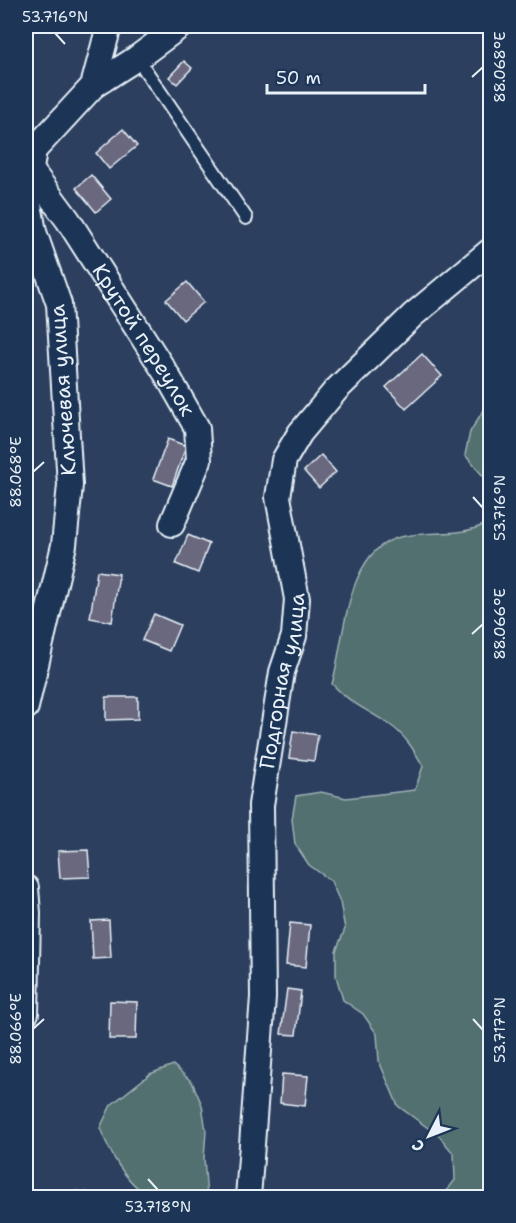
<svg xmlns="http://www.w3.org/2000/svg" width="516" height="1223" font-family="'Shantell Sans',sans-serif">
<rect width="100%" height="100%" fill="#2c3f5f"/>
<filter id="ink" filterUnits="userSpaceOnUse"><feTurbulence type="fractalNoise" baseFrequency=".0167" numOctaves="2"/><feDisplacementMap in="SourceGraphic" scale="12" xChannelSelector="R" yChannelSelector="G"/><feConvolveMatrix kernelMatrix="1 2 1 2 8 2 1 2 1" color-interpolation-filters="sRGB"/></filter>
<g filter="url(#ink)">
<g fill="#53706f" stroke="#9eb0b4" stroke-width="1.5">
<path d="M490,399V484L465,455L470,432Z"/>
<path d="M490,522V1197H442L455,1180L454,1154L439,1136L398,1106L379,1061L377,1034L363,1014L343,1000L336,976V951L345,929L340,902L331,881L309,865L295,844L292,819L296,796L321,792L346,798L415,790L423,766C414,750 405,735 390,725C367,709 353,706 332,684C345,640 345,550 400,537C433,529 458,539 490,522Z"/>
<path d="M173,1065L192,1082L202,1105L206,1131L204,1158L207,1197H149C124,1180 111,1155 100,1128L111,1105L150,1074Z"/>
</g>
<g fill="#6a687e" stroke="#e8f1f8" stroke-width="1.5">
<path d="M184,61L192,68L177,84L169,77Z"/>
<path d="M123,129L137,146L109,169L96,153Z"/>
<path d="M91,175L111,199L96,212L76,188Z"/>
<path d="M187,282L204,302L183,320L166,300Z"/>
<path d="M422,354L442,376L406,409L386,387Z"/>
<path d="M168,439L186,446L172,486L153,479Z"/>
<path d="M321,455L336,472L319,488L304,471Z"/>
<path d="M188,535L209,544L198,573L176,564Z"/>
<path d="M97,571L119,574L112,622L90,618Z"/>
<path d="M154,614L180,625L169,651L142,640Z"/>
<path d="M106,697H138V719L106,720Z"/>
<path d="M293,731L318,735L314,761L289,758Z"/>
<path d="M88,850L90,877L60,878L58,851Z"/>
<path d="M109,920L111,958L93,959L91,921Z"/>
<path d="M290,923L310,925L306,967L286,965Z"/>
<path d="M287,989L301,991L296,1035L281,1034Z"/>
<path d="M110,1001L137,1002L136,1039H109Z"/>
<path d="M282,1074L308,1076L305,1106L280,1103Z"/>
<path d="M76,1191L97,1194V1198H76Z"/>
</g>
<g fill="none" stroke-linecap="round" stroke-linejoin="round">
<defs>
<path id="service" d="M137,58L246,218"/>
<g id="minor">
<path d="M93,86L137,58L180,26"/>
<path id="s1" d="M31,170L68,220L167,375L197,428L199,460L172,524"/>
<path d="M26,707L64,545L70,485L59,304L34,232L27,193L34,150L93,86L109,26"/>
<path d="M26,888L28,913L26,1013"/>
<path id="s2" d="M248,1198L263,997L261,805L282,672L294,636L297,599L278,497L284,460L300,433L336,390L413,315L490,251"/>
</g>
</defs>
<use href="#service" stroke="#e8f1f8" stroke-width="16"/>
<use href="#minor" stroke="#e8f1f8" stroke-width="28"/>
<use href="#service" stroke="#1d3557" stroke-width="12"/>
<use href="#minor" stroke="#1d3557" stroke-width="24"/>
</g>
</g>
<path fill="none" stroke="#e8f1f8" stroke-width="2" d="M55,33L65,44M472,77L483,67M33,472L44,462M473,497L483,508M472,634L483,624M473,1019L483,1030M33,1029L44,1019M148,1179L158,1190"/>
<g text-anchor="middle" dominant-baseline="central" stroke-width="4.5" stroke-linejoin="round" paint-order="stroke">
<g font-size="21" fill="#e8f1f8" stroke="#1d3557">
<text stroke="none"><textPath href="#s1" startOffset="204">Крутой переулок</textPath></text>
<text transform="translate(63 390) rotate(-94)">Ключевая улица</text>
<text stroke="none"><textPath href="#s2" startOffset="520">Подгорная улица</textPath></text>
</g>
</g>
<rect width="516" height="1223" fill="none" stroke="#1d3557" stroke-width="66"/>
<g transform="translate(429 1136) rotate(228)" stroke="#1d3557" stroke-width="4.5" paint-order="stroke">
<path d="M0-4.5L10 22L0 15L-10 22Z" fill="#e8f1f8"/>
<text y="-9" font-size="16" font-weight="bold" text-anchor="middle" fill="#e8f1f8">С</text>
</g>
<path d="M267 84v9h158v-9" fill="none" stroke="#e8f1f8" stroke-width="3"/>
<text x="276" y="84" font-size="18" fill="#e8f1f8" stroke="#1d3557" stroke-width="4.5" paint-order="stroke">50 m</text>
<rect x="33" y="33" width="450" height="1157" fill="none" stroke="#e8f1f8" stroke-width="2"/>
<g font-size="15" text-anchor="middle" fill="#e8f1f8">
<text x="55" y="22">53.716°N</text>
<text transform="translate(500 67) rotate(-90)" y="5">88.068°E</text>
<text transform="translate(16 472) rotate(-90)" y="5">88.068°E</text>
<text transform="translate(500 508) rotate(-90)" y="5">53.716°N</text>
<text transform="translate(500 624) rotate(-90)" y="5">88.066°E</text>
<text transform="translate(16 1029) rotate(-90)" y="5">88.066°E</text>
<text transform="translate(500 1030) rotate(-90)" y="5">53.717°N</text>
<text x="158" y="1212">53.718°N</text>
</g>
</svg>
